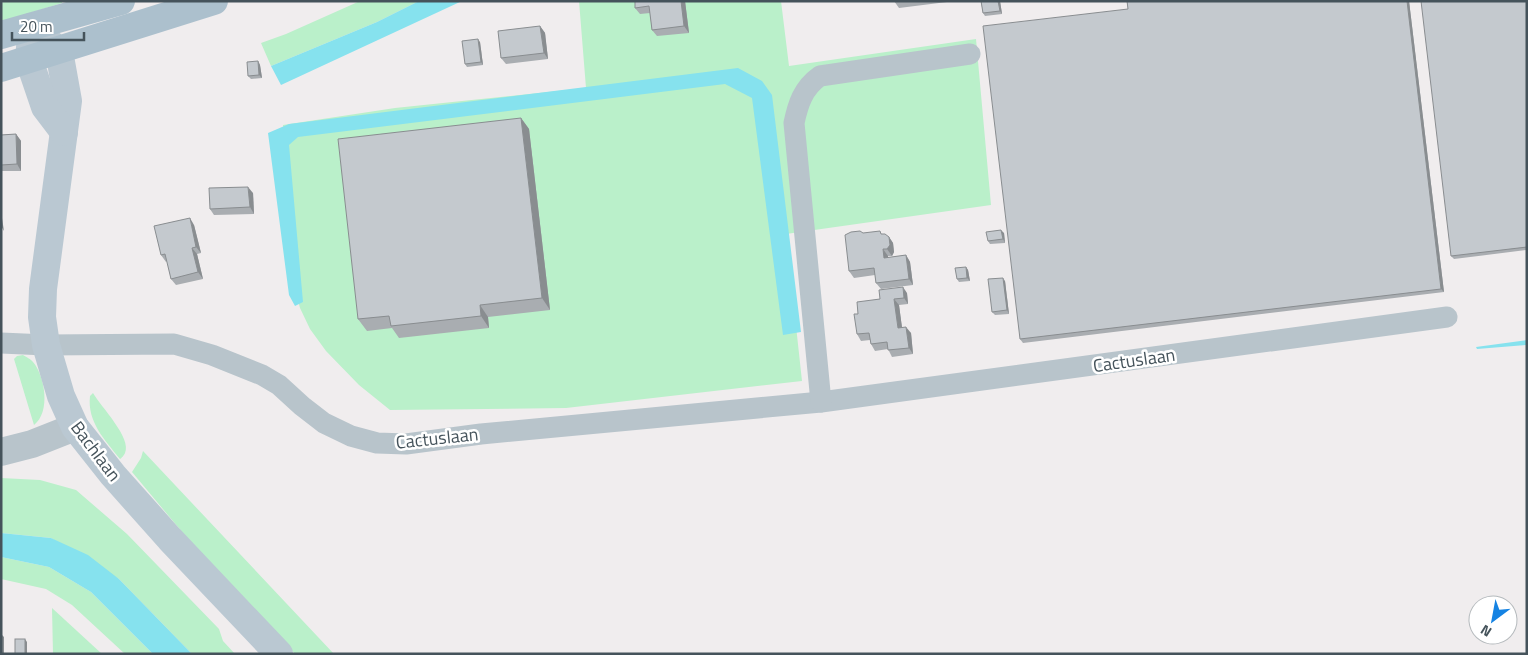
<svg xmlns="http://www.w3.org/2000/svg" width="1528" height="655" font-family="'Titillium Web',sans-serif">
<rect width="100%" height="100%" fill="#f0edee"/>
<g fill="#baf0ca">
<path d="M7,1H62V3L1,22V3Z"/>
<path d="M360,1H419L377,22L271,66L261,43L286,34Z"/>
<path d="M579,1H781L789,66L976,39L991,205L786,234L802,381L566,408L390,410L359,385L326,351L310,329L300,308L295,290L283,125L395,108L586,88Z"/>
<path d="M23,355C26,357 31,359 33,362C45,376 51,412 34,425L14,359L17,356Z"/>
<path d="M93,393C101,407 132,438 125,453C125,454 121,459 120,459C105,440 87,422 90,396Z"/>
<path d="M143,451L334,654H295L198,551L132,472L141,458Z"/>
<path d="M1,478L40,480L76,490L127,534L219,629L223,641L235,654H192L119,579L51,538L1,533Z"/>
<path d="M1,557L49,567L91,592L153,654H125L72,605L46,589L1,579Z"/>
<path d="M52,608L102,654H53Z"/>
</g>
<g fill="#86e2ee">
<path d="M419,1H462L281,85L271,66L377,22Z"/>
<path d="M738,68L762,81L772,95L801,332L783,335L752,98L725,84L298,137L289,145L303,302L295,306L289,295L268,133L289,124Z"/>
<path d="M1527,340V345L1477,349L1476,347Z"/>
<path d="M1,533L51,538L88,555L119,579L192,654H153L91,592L49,567L1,557Z"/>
</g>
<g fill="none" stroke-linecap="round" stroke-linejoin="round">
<g stroke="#b8c4cb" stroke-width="21">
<path d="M1,343L46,345L174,344L212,355L262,375L279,385L302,406L324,423L351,436L377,443L406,444L481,434L821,402L1447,317"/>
<path d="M821,402L794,123C798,104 803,88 820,76L970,54"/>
</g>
<path stroke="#b8c4cb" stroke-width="28" d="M1,452L32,444L75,427"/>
<g stroke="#bac8d2" stroke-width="28">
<path d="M31,27L59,51L68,101L43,289L42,317L46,345L61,396L75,427L113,475L170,539L279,654"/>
<path d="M31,35L29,60L45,107L64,132"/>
</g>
<g stroke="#acc0cd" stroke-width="28">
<path d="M1,35L121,1"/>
<path d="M1,68L214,1"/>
</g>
</g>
<g fill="#a9adb1">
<path d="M635,1H685L689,33L657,36L652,30L650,13L640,14L635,8Z"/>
<path d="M894,1H955L899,8Z"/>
<path d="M981,1H1000L1002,14L985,16L983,13Z"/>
<path d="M1127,1H1409L1444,292L1023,343L1020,339L1128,9Z"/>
<path d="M1527,1V250L1454,259L1451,256Z"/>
<path d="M540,26L545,33L548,59L506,64L501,58Z"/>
<path d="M480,42L483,65L467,67L465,64Z"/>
<path d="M258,61L260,65L262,78L251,79L248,76Z"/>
<path d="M521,118L529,129L550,310L488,317L489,328L399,338L392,328L367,331L358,319Z"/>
<path d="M16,134L21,141V171H1V135Z"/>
<path d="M253,193L254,214L214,215L210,209Z"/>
<path d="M194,225L201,253L197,254L203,279L176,285L171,279L167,261L166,262L161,255Z"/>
<path d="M863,233L883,234L889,237L893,243L894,252L892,256H888V258L906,255L910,262L913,285L881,289L876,283L875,275L854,278L849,271Z"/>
<path d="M1004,233L1005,243L990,244L988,241Z"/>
<path d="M966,267L968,270L970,281L959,282L957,279Z"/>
<path d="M1005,281L1009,314L995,315L992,312Z"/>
<path d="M907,293L908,304L899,305L902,328L911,333L913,354L892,357L888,349L875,351L871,344L870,340L861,341L857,334L858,314L880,299Z"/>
</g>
<g fill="#898d90">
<path d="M681,1H685L689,33L684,26Z"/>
<path d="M998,1H1000L1002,14L1000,11Z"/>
<path d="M1407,1H1409L1444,292L1441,289Z"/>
<path d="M540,26L545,33L548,59L544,53Z"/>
<path d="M478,39L480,42L483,65L481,62Z"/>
<path d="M258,61L260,65L262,78L259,75Z"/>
<path d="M521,118L529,129L550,310L542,298Z"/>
<path d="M16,134L21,141V171L17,164Z"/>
<path d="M248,187L253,193L254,214L250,207Z"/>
<path d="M1,212L4,231L1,226Z"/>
<path d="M190,218L194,225L201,253L196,247Z"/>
<path d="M1001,230L1004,233L1005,243L1003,239Z"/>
<path d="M889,237L893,243L894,252L892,256L887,249Z"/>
<path d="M192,248L197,254L203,279L198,272Z"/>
<path d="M883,249L888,256L889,265L884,258Z"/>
<path d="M906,255L910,262L913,285L909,279Z"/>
<path d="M966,267L968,270L970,281L967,278Z"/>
<path d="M1003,278L1005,281L1009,314L1007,310Z"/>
<path d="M903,287L907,293L908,304L904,298Z"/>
<path d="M894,299L899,305L903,335L898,328Z"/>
<path d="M480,305L488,317L489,328L481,316Z"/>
<path d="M906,327L911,333L913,354L909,348Z"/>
<path d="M1,634L4,637V654H1Z"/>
<path d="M25,639L27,642V654H25Z"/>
</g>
<g fill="#c4c9ce" stroke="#898d90">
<path d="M635,1H681L684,26L652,30L649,6L635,8Z"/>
<path d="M981,1H998L1000,11L983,13Z"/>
<path d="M1127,1H1407L1441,289L1020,339L983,26L1128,9Z"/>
<path d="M1421,1H1527V247L1451,256Z"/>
<path d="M540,26L544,53L501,58L498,31Z"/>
<path d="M478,39L481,62L465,64L462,41Z"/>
<path d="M258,61L259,75L248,76L247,62Z"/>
<path d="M521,118L542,298L480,305L481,316L391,326L389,316L358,319L338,139Z"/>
<path d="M16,134L17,164L1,165V135Z"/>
<path d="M248,187L250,207L210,209L209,188Z"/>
<path d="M190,218L196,247L192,248L198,272L171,279L165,254L161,255L154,226Z"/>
<path d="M1001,230L1003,239L988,241L986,232Z"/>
<path d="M860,231L863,233L880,231L881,234H885L889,237L890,245L887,249H883L884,258L906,255L909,279L876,283L874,268L849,271L845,235L851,232Z"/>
<path d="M966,267L967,278L957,279L955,268Z"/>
<path d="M1003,278L1007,310L992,312L988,279Z"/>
<path d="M903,287L904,298L894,299L898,328L906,327L909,348L888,350L887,342L871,344L869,333L857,334L854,314H858L857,302L880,299L879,290Z"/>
<rect x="15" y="639" width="10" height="15"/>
</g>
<g text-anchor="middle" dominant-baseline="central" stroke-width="5" stroke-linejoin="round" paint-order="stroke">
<g font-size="18" fill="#45535b" stroke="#fff">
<text transform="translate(1134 360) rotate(-8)">Cactuslaan</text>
<text transform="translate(437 438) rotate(-6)">Cactuslaan</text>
<text transform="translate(96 451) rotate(53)">Bachlaan</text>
</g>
</g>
<rect width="1528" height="655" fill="none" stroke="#45535b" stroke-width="5"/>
<g transform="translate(1493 620) rotate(212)"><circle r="24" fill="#ffffff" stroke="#b5babd"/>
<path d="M0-4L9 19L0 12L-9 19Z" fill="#1583e3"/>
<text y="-8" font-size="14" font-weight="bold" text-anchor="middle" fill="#45535b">N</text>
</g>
<path d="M12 32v8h72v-8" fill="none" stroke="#45535b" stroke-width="2.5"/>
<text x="20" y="32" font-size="15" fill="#45535b" stroke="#ffffff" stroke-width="4" paint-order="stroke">20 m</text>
</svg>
